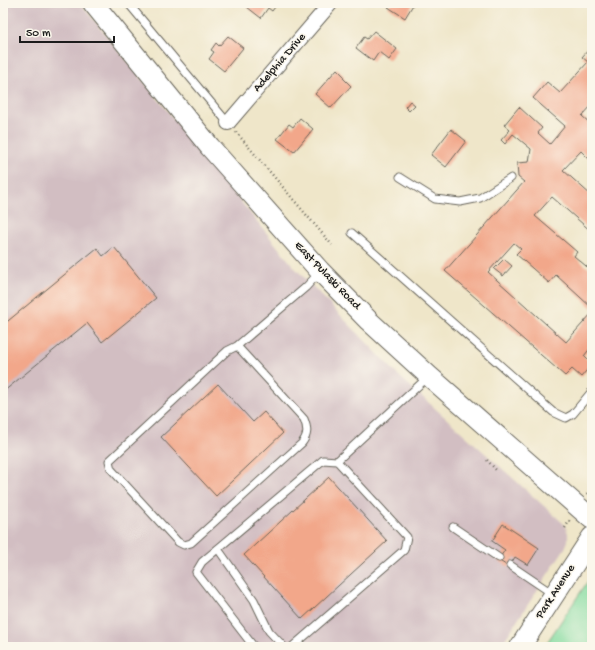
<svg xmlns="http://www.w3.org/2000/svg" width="595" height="650" font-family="'Gochi Hand',sans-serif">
<rect width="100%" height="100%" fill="#fbf7ec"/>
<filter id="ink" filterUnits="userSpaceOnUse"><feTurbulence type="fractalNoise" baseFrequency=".025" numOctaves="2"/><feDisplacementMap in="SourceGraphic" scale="8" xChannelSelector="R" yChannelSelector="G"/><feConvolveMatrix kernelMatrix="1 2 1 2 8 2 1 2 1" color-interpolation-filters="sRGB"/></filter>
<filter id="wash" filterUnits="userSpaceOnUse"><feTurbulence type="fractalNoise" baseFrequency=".012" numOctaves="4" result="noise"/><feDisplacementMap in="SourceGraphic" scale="16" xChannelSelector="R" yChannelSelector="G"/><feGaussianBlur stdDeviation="0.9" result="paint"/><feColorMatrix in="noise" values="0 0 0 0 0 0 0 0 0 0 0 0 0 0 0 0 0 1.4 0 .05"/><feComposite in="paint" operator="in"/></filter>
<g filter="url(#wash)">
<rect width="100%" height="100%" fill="#efe6c9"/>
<path fill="#d2bec2" d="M3,3H80L294,267L399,376L564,524L568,533V541L565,548L500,647H3Z"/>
<path fill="#86dca0" stroke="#517c5e" d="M592,575V647H544Z"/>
<g id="blocks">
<g fill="#f2a78a">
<path d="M250,3H278L272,11L268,8L261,18L247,7Z"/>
<path d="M391,3H414L405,18L388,7Z"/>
<path d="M374,31L397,49L389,60L379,52L373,61L356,48L364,37L367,39Z"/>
<path d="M228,36L243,48L224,71L209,59L214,52L211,50L216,43L219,46Z"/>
<path d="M591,47L592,105L582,116L592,125V162L581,151L563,170L592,196V232L552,197L535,216L577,252L574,256L592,271V308L556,275L549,283L516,254L521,249L514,243L488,272L566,342L592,313V346L584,356L592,364L581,377L572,369L565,376L445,271L524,182L518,177L517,163L529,162L531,149L513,134L505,144L501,140L510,130L504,125L519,107L542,128L538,133L550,144L565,126L533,98L547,82L560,93L588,62L582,57Z"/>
<path d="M337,69L344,76L343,78L351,86L331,108L315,94Z"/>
<path d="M410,101L415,105L409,111L405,107Z"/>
<path d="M300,118L313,129L294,152L277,139L289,124L293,127Z"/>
<path d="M451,129L466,141L446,167L431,155Z"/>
<path d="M114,247L156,298L102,342L87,323L3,392V325L97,248L103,256Z"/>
<path d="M504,259L512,266L503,276L494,269Z"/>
<path d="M218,384L253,422L264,412L283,433L216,496L161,437Z"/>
<path d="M329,477L387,541L302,619L244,555Z"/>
<path d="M503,524L539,548L528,565L515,557L509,567L498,560L505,550L492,541Z"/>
</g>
</g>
</g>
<g filter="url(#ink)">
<use href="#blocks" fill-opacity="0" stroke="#666359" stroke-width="1"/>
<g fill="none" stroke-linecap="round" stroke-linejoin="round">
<defs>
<g id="lane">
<path d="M128,3L228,123"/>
<path d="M400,177L435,199L460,202L480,198L511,178"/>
<path d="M352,233L553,412L566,418L573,414L592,391"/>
<path d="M237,346L304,419C308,429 308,435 302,443L191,543L184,545L178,542L111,469L109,461L227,351L237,346L306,287L319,273"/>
<path d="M337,461L429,376"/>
<path d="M453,527L499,558"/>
<path d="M218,549L254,600L269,631L284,647"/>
<path d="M510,565L553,594"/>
<path d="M254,647L196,572L202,562L323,460L337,461L407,537L404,550L292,647"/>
</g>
<path id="street" d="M228,123L331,3"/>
<g id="secondary">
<path d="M93,3L210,147L320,271L369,321L429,376L592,519"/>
<path d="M520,647L592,537"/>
</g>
</defs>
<use href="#lane" stroke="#666359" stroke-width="9"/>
<use href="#street" stroke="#666359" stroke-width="16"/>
<use href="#secondary" stroke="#666359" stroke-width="22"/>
<g stroke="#666359" stroke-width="2.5" stroke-dasharray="1 3" stroke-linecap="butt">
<path d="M236,132L332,245"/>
<path d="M487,460L496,470"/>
<path d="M587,494L592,485"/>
<path d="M565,528L570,520"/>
</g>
<use href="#lane" stroke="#fff" stroke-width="7"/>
<use href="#street" stroke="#fff" stroke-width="14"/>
<use href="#secondary" stroke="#fff" stroke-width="20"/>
</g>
</g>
<g text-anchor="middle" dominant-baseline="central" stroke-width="3" stroke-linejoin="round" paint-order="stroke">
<g font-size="12" fill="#1c1c1c" stroke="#fbf7ec">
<text transform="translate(280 63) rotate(-49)">Adelphia Drive</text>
<text transform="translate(327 276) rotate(46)">East Pulaski Road</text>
<text transform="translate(556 592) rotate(-57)">Park Avenue</text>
</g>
</g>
<rect width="595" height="650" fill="none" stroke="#fbf7ec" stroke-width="16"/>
<path d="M20 36v6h94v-6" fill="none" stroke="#1c1c1c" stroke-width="2"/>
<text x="26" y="36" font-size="12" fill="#1c1c1c" stroke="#fbf7ec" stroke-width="3" paint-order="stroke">50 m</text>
</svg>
